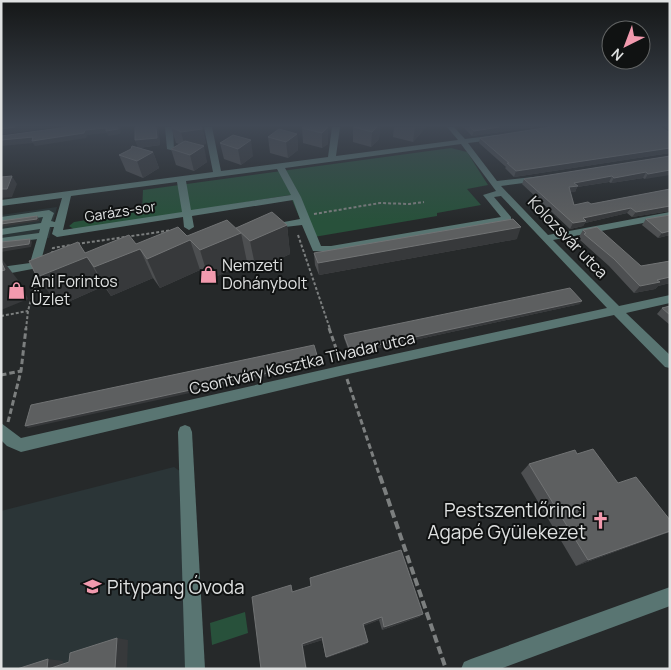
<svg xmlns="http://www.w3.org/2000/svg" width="671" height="670" font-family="Manrope,sans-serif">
<rect width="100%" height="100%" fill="#26292a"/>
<g fill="#2b3537">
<path d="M57,207L49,238L1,245V215Z"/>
<path d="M174,467L181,472L188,662L184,669H1V511Z"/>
</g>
<g fill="#28513b">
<path d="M451,148L467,152L488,185L467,189L481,205L437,213V216L308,238L290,195L75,230L69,226L74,222L142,211L143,190Z"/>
<path d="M245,612L248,633L212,645L210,623Z"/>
</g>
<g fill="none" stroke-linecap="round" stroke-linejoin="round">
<g stroke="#7c7f7f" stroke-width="2" stroke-dasharray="3 2" stroke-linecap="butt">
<path d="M314,214L380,203L409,204L424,202"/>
<path d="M298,235L330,329"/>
<path d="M77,244L173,230"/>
<path d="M52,254L53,248L71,245"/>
<path d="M1,316L28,311"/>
<path d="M26,329L28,311L38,273"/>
</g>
<g stroke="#7c7f7f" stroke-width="3" stroke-dasharray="5.5 3" stroke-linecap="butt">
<path d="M329,328L340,360"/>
<path d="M1,375L21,371"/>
<path d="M347,379L380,477"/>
<path d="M8,422L21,371L26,328"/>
</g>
<path stroke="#7c7f7f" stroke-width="4" stroke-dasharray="8 4" stroke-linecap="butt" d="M380,476L446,669"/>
<g fill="#597572" fill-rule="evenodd">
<path d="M165,127H173L174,151L167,149Z"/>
<path d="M204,127H212L221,171L328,157L332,127H340L336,156L458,140L447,127H454L465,139L497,135H500V139L468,143L497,181L542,176L543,178L539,181L501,186L548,235L670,212V218L553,240L619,306L670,295V303L626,313L670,355V368L665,367L614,315L344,375L21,452L7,446L1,440V423L21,438L344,365L607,308L501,196L494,197L511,217V221L331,252L313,251L302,225L268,229V225L300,219L293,200L192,216L194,227L189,230L184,227L183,217L57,237L52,234L54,227H50L41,261H53L54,263L53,265L1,275V267L30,263L37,239L1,244V238L39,233L40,229L1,235V229L41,223L43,217L1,223V217L49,210L54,213L51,221L55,222L62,198L1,206V200L213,172ZM461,144L496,191L483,195L501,217L331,246H321L301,197L285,168ZM277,169L291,195L191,210L186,181ZM177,182L182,212L63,230L71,196Z"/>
<path d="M185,425L190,427L192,432L205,669H185L178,432L180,427Z"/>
<path d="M670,587V606L500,669H461L464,662L471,659Z"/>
</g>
</g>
<g fill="#4d4f51">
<path d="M135,127H158L160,145L139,148L153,152L159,168L143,178L126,171L119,155L138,147L135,140Z"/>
<path d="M171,127H202L206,144L200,145L207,162L194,171L176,165L171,149L179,144L176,143Z"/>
<path d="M328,127V144L322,148L303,143L302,128Z"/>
<path d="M353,127H380L379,139L371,147L353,142Z"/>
<path d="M394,127H426L413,142L393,137Z"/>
<path d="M463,127H534L472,136Z"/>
<path d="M665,127H670V131Z"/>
<path d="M670,133V153L514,177L505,168L506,167L479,143L480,138Z"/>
<path d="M297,134L298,150L288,158L270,153L268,137Z"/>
<path d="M233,135L253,156L241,165L224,159L220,143Z"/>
<path d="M670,156L645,179L643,178L611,183L609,182L577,187L575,192H570L574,205L591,204L670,189V211L632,217L627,213L585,223L583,226L570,229L522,184L524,179Z"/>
<path d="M670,215V235L658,238L642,225L646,219Z"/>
<path d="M287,225L290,254L256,270L247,262L209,280L200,270L160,288L153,278L111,296L104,286L59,306L85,253L236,228Z"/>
<path d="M583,230L641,266L670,261V283L658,286L655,289L634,293L609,266L580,240L581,239L579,237Z"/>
<path d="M517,239L319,275L315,265L314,253Z"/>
<path d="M580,304L350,354L344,338V335Z"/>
<path d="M670,306V325L657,314L662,308Z"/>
<path d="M577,454L670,520V532L661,535L576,566L521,473L529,464Z"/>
<path d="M291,585L293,592L423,614L419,617L382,630L379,620L363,626L368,642L366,644L326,658L322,640L303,646Z"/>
</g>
<g fill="#37393b">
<path d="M15,127H55L1,135V129Z"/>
<path d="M121,127L120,134L108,136L107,133L87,135L86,138L35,146L33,143L1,146V140L85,130L106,128Z"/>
<path d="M156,127H158L160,145L138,148L135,140Z"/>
<path d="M202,127L206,144L185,147L181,132Z"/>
<path d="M328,127V144L322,148V133Z"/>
<path d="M377,127H380L379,139L371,147L372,132Z"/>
<path d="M415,127H426L413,142Z"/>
<path d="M499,127H534L472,136L474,131Z"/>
<path d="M297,134L298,150L288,158L286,142Z"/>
<path d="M251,140L253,156L241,165L238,149Z"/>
<path d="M204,146L207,162L194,171L190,155Z"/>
<path d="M670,148V153L514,177L516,171Z"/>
<path d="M153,152L159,168L143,178L137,161Z"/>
<path d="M670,170V175L645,179L648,174Z"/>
<path d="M646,172L643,178L611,183L614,178Z"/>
<path d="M12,176L17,184L12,197L1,198V189Z"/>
<path d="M612,176L609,182L577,187L575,192L566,193L569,187L574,183Z"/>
<path d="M670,206V211L632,217L636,212Z"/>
<path d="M631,208L627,213L585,223L583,226L570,229L573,223L583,218Z"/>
<path d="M37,216L39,219V221L1,227V224Z"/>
<path d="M287,225L290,254L256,270L250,241Z"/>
<path d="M521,227L517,239L319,275L318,263Z"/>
<path d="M670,231V235L658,238L662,233Z"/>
<path d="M241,233L247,262L209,280L200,250Z"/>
<path d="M30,239L32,242L31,247L1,252V248Z"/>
<path d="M190,240L200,270L160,288L147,259Z"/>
<path d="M140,249L153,278L111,296L94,267Z"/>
<path d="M87,257L104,286L59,306L37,277Z"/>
<path d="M1,258L21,284L28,299L1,310Z"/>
<path d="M670,277V283L658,286L655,289L634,293L640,286L657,280Z"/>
<path d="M582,301L580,304L350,354V351Z"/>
<path d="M319,362V365L28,428L25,426Z"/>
<path d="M670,531L661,535L576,566L588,560Z"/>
<path d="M423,614L419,617L382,630L384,627Z"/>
<path d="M382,617L379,620L361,627L363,624Z"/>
<path d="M322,637L323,640L303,646L307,669H306L302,644Z"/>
<path d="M117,638L128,640L127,669H115Z"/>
<path d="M368,642L366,644L326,658V657Z"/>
<path d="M48,659L63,661L62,669H47Z"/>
</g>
<g fill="#5d5f60" stroke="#717374">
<path d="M1,127H15L1,129Z"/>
<path d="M68,127H118V129L106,131V128L85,130L84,133L32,141L33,137L1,140V136Z"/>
<path d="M135,127H156L157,138L135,140Z"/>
<path d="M171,127H202V129L181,132Z"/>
<path d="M328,127L322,133L302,128L303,127Z"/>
<path d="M354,127H377L372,132Z"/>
<path d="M470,127H499L474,131Z"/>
<path d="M550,127H661L670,133V148L516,171L507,163H509L480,138Z"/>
<path d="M279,129L297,134L286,142L268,137Z"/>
<path d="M233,135L251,140L238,149L220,143Z"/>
<path d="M185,141L204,146L190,155L171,149Z"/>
<path d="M132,146L153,152L137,161L119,155L131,149Z"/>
<path d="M670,156V170L648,174L646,172L614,178L612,176L574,183L578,186L569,187L574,205L588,202L591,204L670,189V206L636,212L631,208L583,218L586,221L573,223L524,179Z"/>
<path d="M12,176L7,189H1V177Z"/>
<path d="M272,212L287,225L250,241L236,228Z"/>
<path d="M670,215V231L662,233L646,219Z"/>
<path d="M37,216V219L1,224V221Z"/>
<path d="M513,219L521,227L318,263L314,253Z"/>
<path d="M227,220L241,233L200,250L190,240L147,259L140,249L94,267L87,257L37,277L29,261L78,242L85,253L129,235L136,244L178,227L187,236Z"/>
<path d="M597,227L641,266L670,261V277L657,280L660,282L640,286L614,259L584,234L586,233L583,230Z"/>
<path d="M30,239L29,244L1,248V242Z"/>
<path d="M1,261L5,270L1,271Z"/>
<path d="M570,288L582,301L350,351L344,335Z"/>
<path d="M670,306V315L662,308Z"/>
<path d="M314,345L319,362L25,426L31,405Z"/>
<path d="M593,449L618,483L636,477L670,520V531L588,560L529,464L575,450L577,454Z"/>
<path d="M401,550L423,614L384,627L382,617L363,624L368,642L326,657L322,637L302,644L306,669H261L252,597L291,585L292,592L311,586L310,578Z"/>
<path d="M117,638L115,669H48L69,662L70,653Z"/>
<path d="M48,659L47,669H17Z"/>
</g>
<linearGradient id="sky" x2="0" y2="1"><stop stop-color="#151717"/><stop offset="0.57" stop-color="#414955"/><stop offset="1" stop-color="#414955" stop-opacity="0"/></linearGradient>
<rect width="671" height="221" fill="url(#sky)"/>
<defs>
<symbol id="shop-bare" viewBox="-9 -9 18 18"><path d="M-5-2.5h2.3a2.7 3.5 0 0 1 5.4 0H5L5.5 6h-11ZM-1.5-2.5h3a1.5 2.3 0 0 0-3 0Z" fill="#f29aae" stroke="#101212" stroke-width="2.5" paint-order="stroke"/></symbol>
<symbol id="church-bare" viewBox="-9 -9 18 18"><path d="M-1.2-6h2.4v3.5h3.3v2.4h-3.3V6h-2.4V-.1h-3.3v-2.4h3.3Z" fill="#f29aae" stroke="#101212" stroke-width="2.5" paint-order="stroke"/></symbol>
<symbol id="school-bare" viewBox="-9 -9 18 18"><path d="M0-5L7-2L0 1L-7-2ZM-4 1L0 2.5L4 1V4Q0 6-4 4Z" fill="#f29aae" stroke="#101212" stroke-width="2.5" paint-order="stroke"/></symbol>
</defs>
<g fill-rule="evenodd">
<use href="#shop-bare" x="196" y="262" width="25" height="25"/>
<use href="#shop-bare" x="4" y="278" width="25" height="25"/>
<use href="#church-bare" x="588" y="508" width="25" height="25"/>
<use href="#school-bare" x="80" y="574" width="25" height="25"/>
</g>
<g text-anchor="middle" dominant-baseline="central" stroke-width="4" stroke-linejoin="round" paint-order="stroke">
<g font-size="14" fill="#dfe1e1" stroke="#101212">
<text transform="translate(120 211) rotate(-9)">Garázs-sor</text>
</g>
<g font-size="16" fill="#dfe1e1" stroke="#101212">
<text transform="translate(568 237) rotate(46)">Kolozsvár utca</text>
<text transform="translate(302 363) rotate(-13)">Csontváry Kosztka Tivadar utca</text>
</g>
<g font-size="16" fill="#dfe1e1" stroke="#101212" text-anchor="start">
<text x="222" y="265">Nemzeti<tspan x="222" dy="18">Dohánybolt</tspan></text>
<text x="31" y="281">Ani Forintos<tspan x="31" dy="18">Üzlet</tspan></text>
</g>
<g font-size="19" fill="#dfe1e1" stroke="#101212" text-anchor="end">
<text x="586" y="510">Pestszentlőrinci<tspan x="586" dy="22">Agapé Gyülekezet</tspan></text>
<text x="107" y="587" text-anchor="start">Pitypang Óvoda</text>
</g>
</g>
<rect width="671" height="670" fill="none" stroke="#dfe1e1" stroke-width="5"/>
<g transform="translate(626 45) rotate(222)"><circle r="24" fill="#101212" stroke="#636565"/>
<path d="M0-4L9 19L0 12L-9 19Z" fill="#f29aae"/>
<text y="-8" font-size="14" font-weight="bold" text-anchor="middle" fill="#dfe1e1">N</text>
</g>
</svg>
